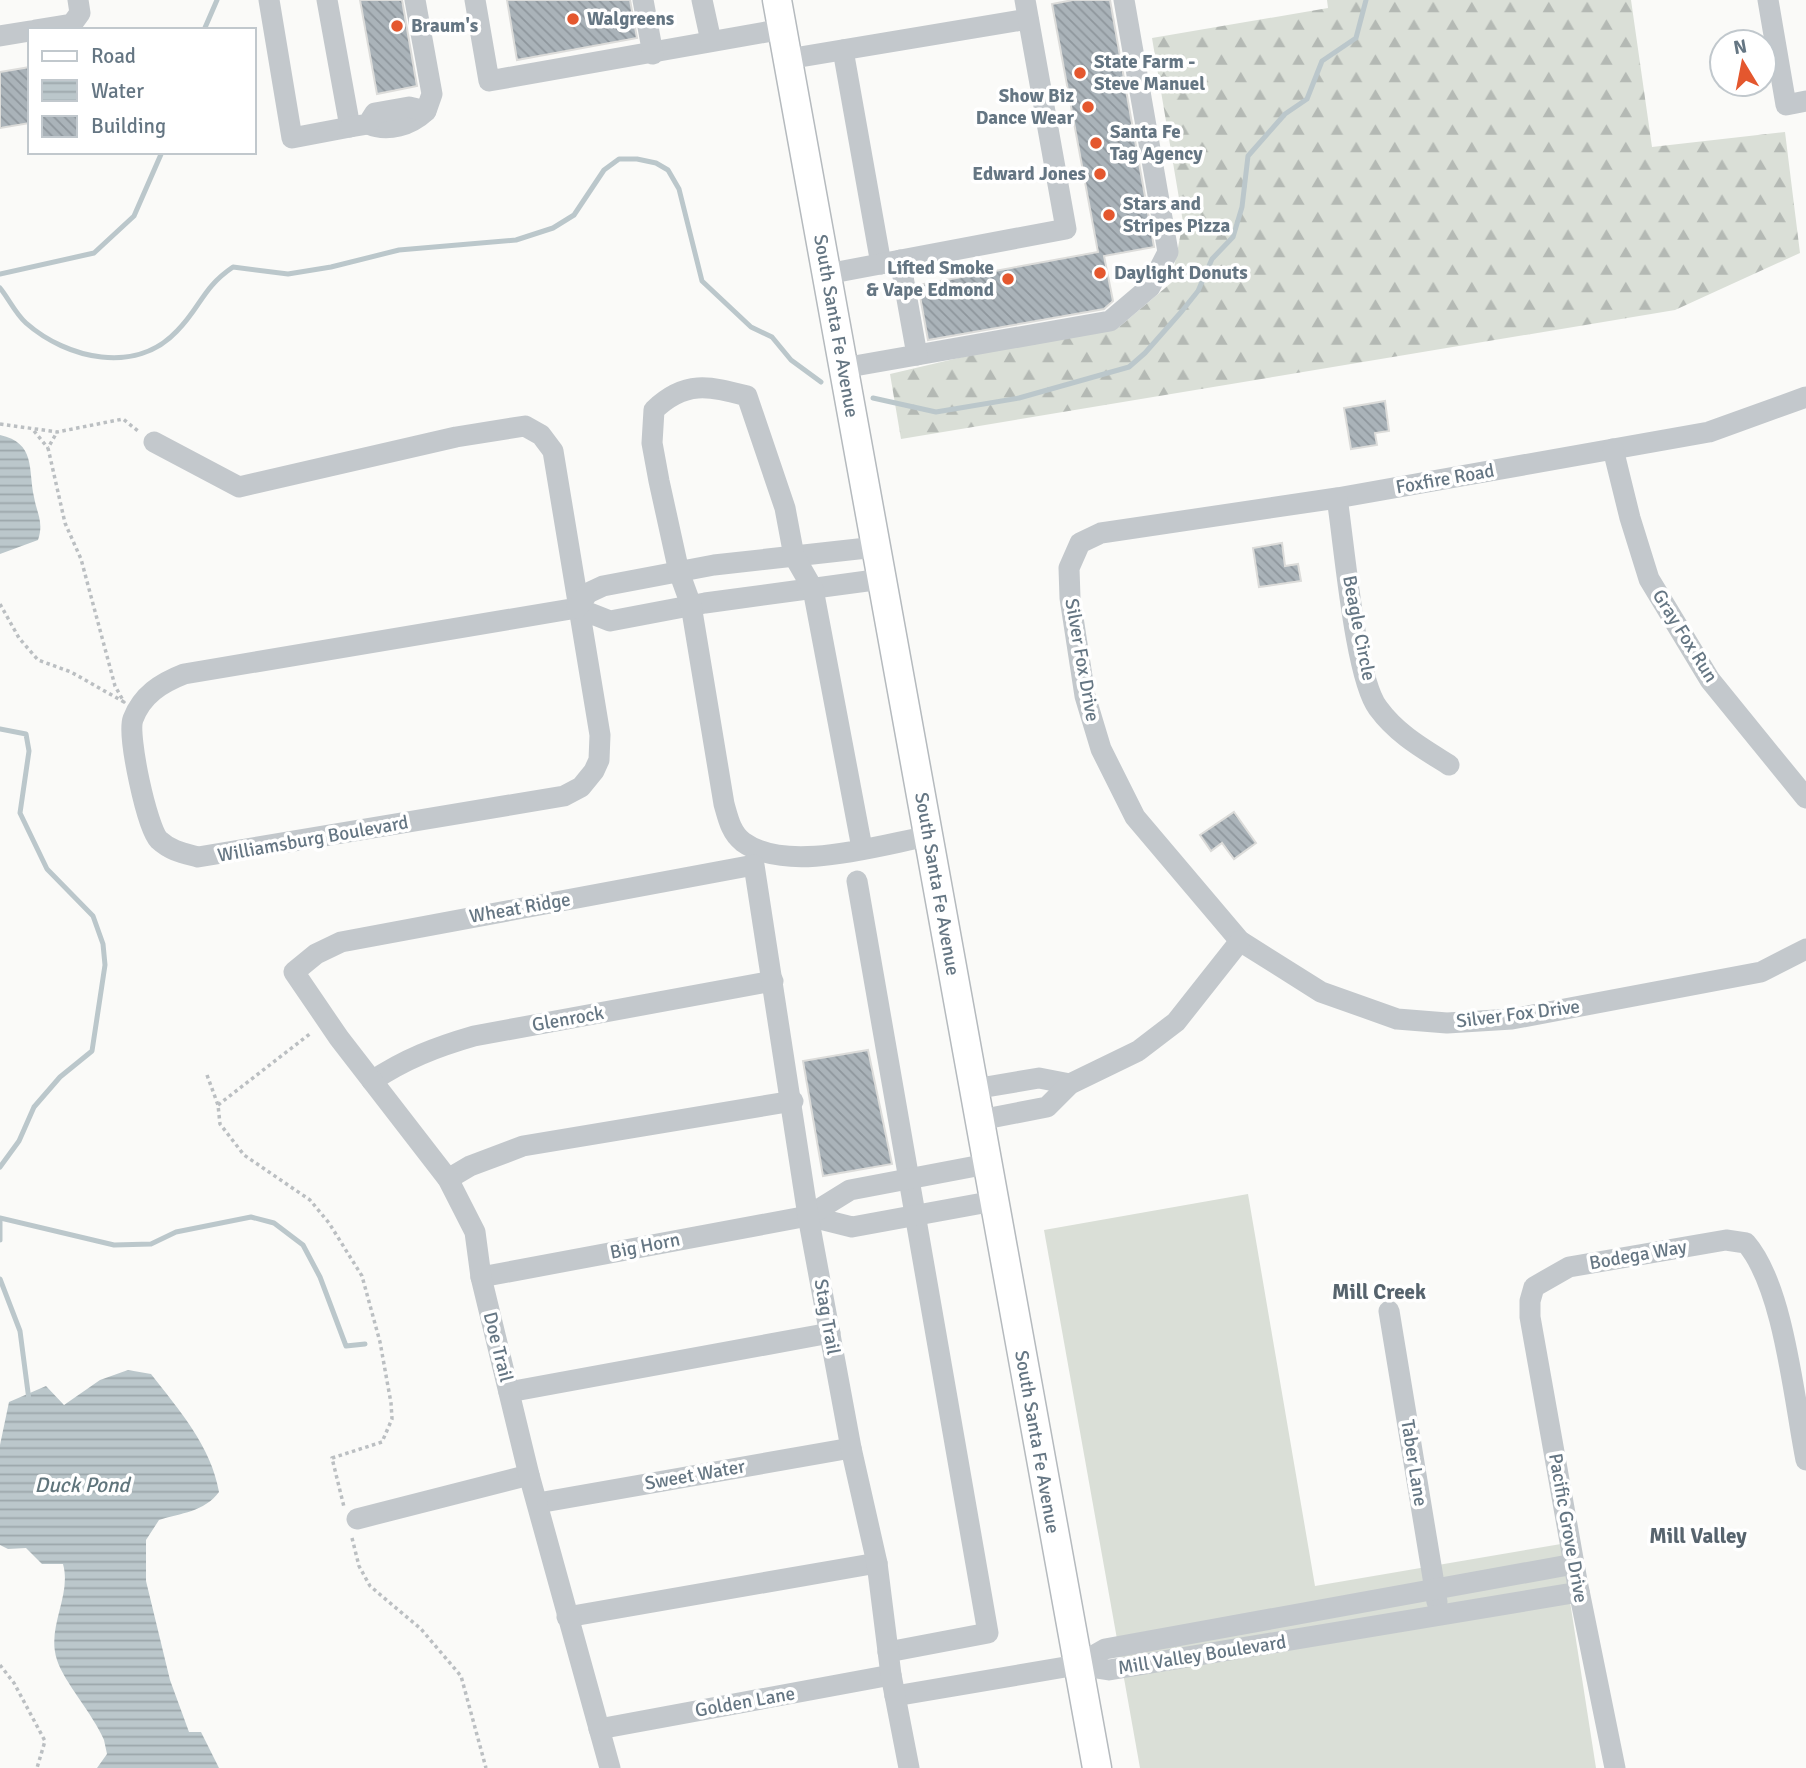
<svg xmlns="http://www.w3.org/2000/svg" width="1806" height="1768" font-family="Signika,sans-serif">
<defs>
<pattern id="forest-firs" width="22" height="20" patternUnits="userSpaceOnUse" patternTransform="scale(1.75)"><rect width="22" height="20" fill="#dadfd7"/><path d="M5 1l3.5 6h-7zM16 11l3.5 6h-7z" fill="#b4b9b4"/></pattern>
<pattern id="water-rules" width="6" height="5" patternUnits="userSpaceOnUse" patternTransform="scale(1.75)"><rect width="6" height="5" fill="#bbc7cb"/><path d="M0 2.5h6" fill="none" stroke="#9ca6aa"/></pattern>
<pattern id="building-back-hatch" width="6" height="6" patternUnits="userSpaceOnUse" patternTransform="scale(1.75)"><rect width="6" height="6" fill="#aab3b9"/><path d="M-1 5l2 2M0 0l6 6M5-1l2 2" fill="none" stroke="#8e969c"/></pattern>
</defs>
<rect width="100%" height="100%" fill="#fafaf8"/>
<path fill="#dadfd7" d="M1248,1194L1315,1586L1561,1544L1596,1768H1140L1044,1230Z"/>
<path fill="url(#forest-firs)" d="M1327,0H1631L1652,147L1785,132L1800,253L1675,310L901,439L890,374L1001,348L1119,327L1171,283L1183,222L1152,38L1328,8Z"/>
<g fill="url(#water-rules)">
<path d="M0,435C36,443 28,469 34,497C37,514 44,522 38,540L0,554Z"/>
<path d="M128,1370L151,1374C179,1410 211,1446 219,1492C204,1512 181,1513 159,1520L146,1540V1581L170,1680L189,1732H201L219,1768H97L107,1754L104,1740C93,1714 64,1682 57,1660C46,1627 72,1596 63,1564H42L26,1548L8,1549L0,1545V1445L9,1402L46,1386L64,1405L100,1380Z"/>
</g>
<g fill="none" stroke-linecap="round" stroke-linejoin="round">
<g stroke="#bbc7cb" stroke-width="5">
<path d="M204,30L217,0"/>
<path d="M0,274L94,253L134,216L162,152"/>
<path d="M0,288C9,299 15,313 26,323C67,359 136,375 177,331C201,307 202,288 233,267L288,274L331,267L399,250L516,240L553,228L574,215L604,170L619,159H637L656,163L668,170L679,189L702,281L751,327L772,337L791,360L821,382"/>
<path d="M873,398L936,412L1019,398L1129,367L1145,353L1182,311L1198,291L1212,259L1233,237L1242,207L1248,156L1285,114L1307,99L1322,61L1356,38L1366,0"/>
<path d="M0,729L26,734L29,751L20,813L47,869L93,916L103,944L105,965L92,1051L60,1077L34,1107L19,1141L0,1167"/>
<path d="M0,1218L114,1245L151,1244L176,1232L251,1217L274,1223L303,1245L320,1277L346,1346L365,1344"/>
<path d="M0,1220V1240"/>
<path d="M0,1279L20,1331L29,1400"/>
</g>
</g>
<g fill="url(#building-back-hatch)" stroke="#dcdcda" stroke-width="2">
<path d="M360,0H402L417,86L377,94Z"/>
<path d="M507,0H630L637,38L517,60Z"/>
<path d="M1073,0H1110L1154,247L1104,256L1113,301L1104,309L928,340L918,285L1098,252L1052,4Z"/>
<path d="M30,67V123L0,128V72Z"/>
<path d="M1385,401L1389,431L1375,433L1377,445L1351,449L1344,408Z"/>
<path d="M1282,543L1285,566L1298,564L1301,581L1259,587L1253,548Z"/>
<path d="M1234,812L1256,843L1234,859L1222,843L1211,851L1200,835Z"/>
<path d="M868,1050L892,1164L823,1176L803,1061Z"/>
</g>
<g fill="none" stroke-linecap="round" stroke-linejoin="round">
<defs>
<path id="major" d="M777,0L1097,1768"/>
</defs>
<use href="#major" stroke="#b5babe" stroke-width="31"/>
<g stroke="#bbbfc2" stroke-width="3.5" stroke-dasharray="3.5 3.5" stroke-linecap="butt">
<path d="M0,424L57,432L123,419L138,431"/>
<path d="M34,431L48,448"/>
<path d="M0,604L19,638L38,660L71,672L124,702L115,686L81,559L65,523L48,448L57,432"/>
<path d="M207,1075L218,1105L220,1124L244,1155L310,1200L329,1223L362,1276L380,1342L391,1403L392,1419L382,1442L332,1458L344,1507"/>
<path d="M218,1105L311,1033"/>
<path d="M352,1538L359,1566L370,1586L421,1629L461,1676L486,1768"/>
<path d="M0,1665L14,1683L45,1741L37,1768"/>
</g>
<g stroke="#c3c8cc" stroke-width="21">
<path d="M269,0L292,138L350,127L327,0"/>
<path d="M475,0L489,81L783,29"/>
<path d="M643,0L653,54"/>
<path d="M702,0L711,41"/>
<path d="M1768,0L1786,105L1806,101"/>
<path d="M35,30L72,24L80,13L78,0"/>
<path d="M0,36L30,31"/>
<path d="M843,50L881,264"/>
<path d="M788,59L1028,19"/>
<path d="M368,124C388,133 411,125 426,111"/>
<path d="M350,127L368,124L375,113L409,107L426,111L432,94L415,0"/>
<path d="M827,274L1066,229L1025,0"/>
<path d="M917,355L1110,321L1150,287L1168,252L1124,0"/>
<path d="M843,368L917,355L900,260"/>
<path d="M1806,397L1709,432L1337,498L1101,533L1080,543L1069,568L1070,598L1085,696L1101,749L1135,817L1240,941L1321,992L1397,1019L1447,1023L1512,1019L1761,972L1806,949"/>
<path d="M154,442L239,487L456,437L525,426L541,435L553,451L600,735L599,760L594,771L581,787L564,796L198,857C183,853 171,851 159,840C147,828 127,735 133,719C142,695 161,683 184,674L577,608L610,621L705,603L882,579"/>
<path d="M1613,449L1630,518L1649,579L1710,680L1806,798"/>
<path d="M1337,498C1344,542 1355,678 1378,708C1397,734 1422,748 1449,765"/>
<path d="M577,608L588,593L603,586L714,565L876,547"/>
<path d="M862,848L813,589L794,556L785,508L747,396C709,386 685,380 654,410L652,443L659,481L679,572L691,605L724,804C728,818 731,833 743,842C787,874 879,845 929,836"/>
<path d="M857,881L988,1633L888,1652"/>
<path d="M372,1081C405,1059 436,1047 474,1036L773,981"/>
<path d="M974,1089L1039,1078L1070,1084"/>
<path d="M980,1120L1047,1107L1070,1084L1138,1051L1176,1022L1240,941"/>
<path d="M448,1179L470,1166L523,1146L793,1101"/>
<path d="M808,1216L852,1227L994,1201"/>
<path d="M481,1277L808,1216L850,1190L987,1164"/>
<path d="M1389,1311L1437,1602"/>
<path d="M509,1392L830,1333"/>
<path d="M538,1503L851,1448"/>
<path d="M357,1519L529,1475"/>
<path d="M567,1617L877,1563"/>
<path d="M1077,1665L1105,1649L1574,1564"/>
<path d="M895,1696L1077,1665L1109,1670L1579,1592"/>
<path d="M599,1729L891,1675"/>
<path d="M610,1768L529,1475L481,1277L475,1232L448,1179L339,1038L294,972L316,954L341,942L754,865L808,1216L851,1448L877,1563L891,1675L909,1768"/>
<path d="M1615,1768L1577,1581L1530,1317V1301L1534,1287L1569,1267L1726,1240L1746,1243C1784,1287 1794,1400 1806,1460"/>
</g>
<use href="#major" stroke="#fff" stroke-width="28"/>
</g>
<g fill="#e4572e" stroke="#fff" stroke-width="2.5">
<circle cx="573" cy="19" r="7"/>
<circle cx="397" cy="26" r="7"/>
<circle cx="1080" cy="73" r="7"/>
<circle cx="1088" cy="107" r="7"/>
<circle cx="1096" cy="143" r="7"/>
<circle cx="1100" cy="174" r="7"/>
<circle cx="1109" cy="215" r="7"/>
<circle cx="1100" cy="273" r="7"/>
<circle cx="1008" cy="279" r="7"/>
</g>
<g text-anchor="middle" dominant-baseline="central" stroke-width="7" stroke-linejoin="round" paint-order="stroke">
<g font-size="19" font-weight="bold" fill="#657683" stroke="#fff" text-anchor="start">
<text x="587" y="19">Walgreens</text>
<text x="411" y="26">Braum's</text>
<text x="1094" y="62">State Farm -<tspan x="1094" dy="22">Steve Manuel</tspan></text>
<text x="1074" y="96" text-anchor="end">Show Biz<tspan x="1074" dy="22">Dance Wear</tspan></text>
<text x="1110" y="132">Santa Fe<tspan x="1110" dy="22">Tag Agency</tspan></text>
<text x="1086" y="174" text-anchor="end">Edward Jones</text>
<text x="1123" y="204">Stars and<tspan x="1123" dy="22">Stripes Pizza</tspan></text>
<text x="994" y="268" text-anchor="end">Lifted Smoke<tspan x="994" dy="22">&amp; Vape Edmond</tspan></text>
<text x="1114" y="273">Daylight Donuts</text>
</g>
<g font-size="19" fill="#657683" stroke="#fff">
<text transform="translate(836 326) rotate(80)">South Santa Fe Avenue</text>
<text transform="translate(1445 479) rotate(-10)">Foxfire Road</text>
<text transform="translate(1359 628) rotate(79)">Beagle Circle</text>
<text transform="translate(1685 636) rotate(58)">Gray Fox Run</text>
<text transform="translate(1082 660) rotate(80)">Silver Fox Drive</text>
<text transform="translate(313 839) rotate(-10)">Williamsburg Boulevard</text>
<text transform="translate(937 884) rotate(80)">South Santa Fe Avenue</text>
<text transform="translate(520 908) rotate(-10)">Wheat Ridge</text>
<text transform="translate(1518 1014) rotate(-7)">Silver Fox Drive</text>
<text transform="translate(568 1019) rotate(-10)">Glenrock</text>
<text transform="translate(645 1246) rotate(-11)">Big Horn</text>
<text transform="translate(1638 1255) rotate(-10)">Bodega Way</text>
<text transform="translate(827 1317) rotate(80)">Stag Trail</text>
<text transform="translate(498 1347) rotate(76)">Doe Trail</text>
<text transform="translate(1037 1442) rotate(80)">South Santa Fe Avenue</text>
<text transform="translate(1414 1463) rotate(81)">Taber Lane</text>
<text transform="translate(695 1475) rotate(-10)">Sweet Water</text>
<text transform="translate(1568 1528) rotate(80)">Pacific Grove Drive</text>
<text transform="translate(1202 1655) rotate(-9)">Mill Valley Boulevard</text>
<text transform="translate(745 1702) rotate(-10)">Golden Lane</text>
</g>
<g font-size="21" font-weight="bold" fill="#57646e" stroke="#fff">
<text x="1379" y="1292">Mill Creek</text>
<text x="1698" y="1536">Mill Valley</text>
</g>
<g font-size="21" font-style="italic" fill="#60757c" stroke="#fff">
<text x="82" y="1485">Duck Pond</text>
</g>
</g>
<rect x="28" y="28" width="228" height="126" fill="#ffffff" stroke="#c1c8cd" stroke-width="2"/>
<rect x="42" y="51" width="35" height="10" fill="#ffffff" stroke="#c1c8cd" stroke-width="2"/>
<text x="91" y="63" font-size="21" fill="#657683">Road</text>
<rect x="42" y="80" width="35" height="21" fill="url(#water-rules)" stroke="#c1c8cd" stroke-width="2"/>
<text x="91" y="98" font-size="21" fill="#657683">Water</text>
<rect x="42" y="116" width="35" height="21" fill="url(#building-back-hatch)" stroke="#c1c8cd" stroke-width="2"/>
<text x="91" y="133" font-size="21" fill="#657683">Building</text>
<g transform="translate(1743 63) rotate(350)"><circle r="33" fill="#ffffff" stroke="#c1c8cd" stroke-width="2"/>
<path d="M0-5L12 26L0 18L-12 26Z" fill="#e4572e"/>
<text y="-10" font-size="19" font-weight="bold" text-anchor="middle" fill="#657683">N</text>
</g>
</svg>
